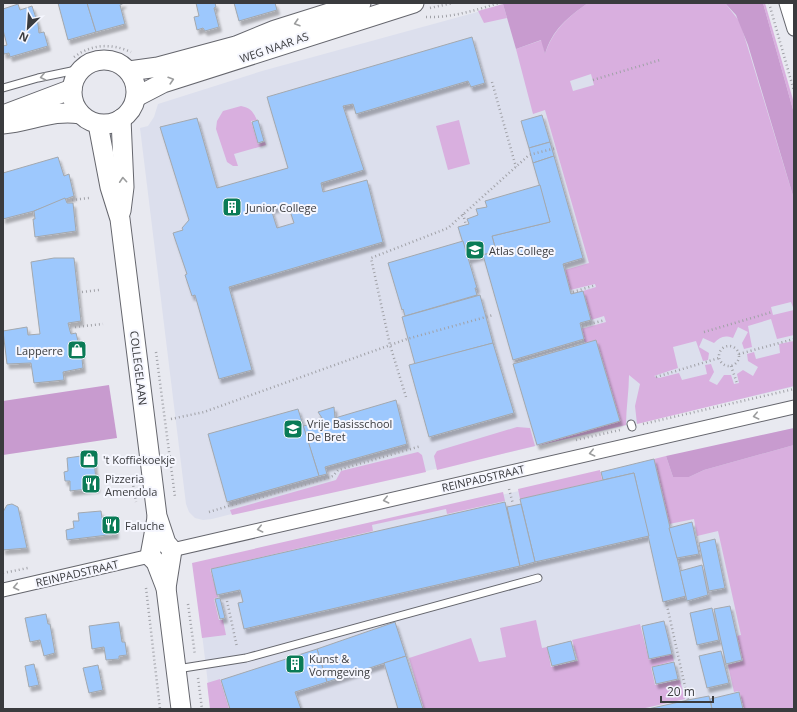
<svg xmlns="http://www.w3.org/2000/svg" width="797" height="712" font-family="'Open Sans',sans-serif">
<defs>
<filter id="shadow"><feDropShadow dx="2.5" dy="4.5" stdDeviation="1" flood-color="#0004"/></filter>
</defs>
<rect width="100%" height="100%" fill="#e8e9f0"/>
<g fill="#dcdfed">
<path d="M510,3H747L794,177V387L431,470L251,509L212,519L203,520L195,518L189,512L186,504L140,128L148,126L154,117L158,104L262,71Z"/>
<path d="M794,428V709H211L199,609L200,564Z"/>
</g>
<g fill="#d9afdf" fill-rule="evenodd">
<path d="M588,3H725L740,22L794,199V335L777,339L771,319L748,326L752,347L744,349L742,343L748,332L738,327L733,338C724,335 720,337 714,343L703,338L699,347L709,353L708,360L703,361L696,341L673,347L678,368L654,376L659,378L679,373L682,380L707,374L705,365L711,364L714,372L709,381L717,385L724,375H731L734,384L739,383L737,374L743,370L753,376L758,367L748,361L747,354L754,352L756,359L780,353L779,344L794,341V386L637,424L635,406L640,384L629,375C629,391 626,408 626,425L536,446L620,421L596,340L585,343L581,329L606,322L604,316L591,320L583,291L596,287L595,284L570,290L565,270L589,263L545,110L533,114L516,49L542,40L545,54C553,30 568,17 588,3ZM591,74L594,85L573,91L570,81ZM791,302L794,310L773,315L771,307Z"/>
<path d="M763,3H765L794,103V113Z"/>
<path d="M503,4L507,18L484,23L478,11Z"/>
<path d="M241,106C250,108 253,111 257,120L251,121L258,144L265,142L266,145L234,154L238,166H233L227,162L216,129L217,121L223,111Z"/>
<path d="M459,120L470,164L448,170L436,126Z"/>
<path d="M517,427L530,428L535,446L437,470L434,456L437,451Z"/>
<path d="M794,445V709H744L739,691L734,692L728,665L743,661L736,636L741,635L718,531L697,536L694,519L669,524L654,459L666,456L673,477H689L704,470Z"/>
<path d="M418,452L422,455L426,472L232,515L230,510L336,480L341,471Z"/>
<path d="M600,470L602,480L520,499L518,489Z"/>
<path d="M503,492L505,501L447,514L446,509L372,525L373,531L210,569L218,597L214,599L219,620H223L226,635L202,638L192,563Z"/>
<path d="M536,620L542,648L547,647L551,667L578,661L572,640L640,624L649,660L672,654L674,661L651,667L655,685L680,680L685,699L641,709H424L409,658L471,638L479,662L506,657L500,628Z"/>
<path d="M220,679L229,709H210L207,683Z"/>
</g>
<g fill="#c89bcf">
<path d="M588,3C568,17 552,30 545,54L541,40L516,49L503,4Z"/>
<path d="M725,3H763L794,113V199L748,45L736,15Z"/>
<path d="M109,385L117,438L3,455V401Z"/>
<path d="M794,428V445L704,470L689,477H673L666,456Z"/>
</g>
<g fill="#9dc8fd" stroke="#a3a8ae" fill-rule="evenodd" filter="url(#shadow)">
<path d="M58,3H87L96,32L68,40Z"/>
<path d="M87,3H124L120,5L125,24L96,32Z"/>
<path d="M196,3H215L216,7L214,8L219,27L205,31L203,28L197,30L194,17L199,16Z"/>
<path d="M234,3H275L277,10L239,21Z"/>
<path d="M18,4L20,10L32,6L38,24L39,33L44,32L48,46L10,57L9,53L4,54L3,50V46L7,45L3,30V9Z"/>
<path d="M472,37L485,83L471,87L468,81L356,114L353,104L343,106L364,170L321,183L323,192L367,180L383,242L229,287L252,370L219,379L195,295L192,296L185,275L187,274L173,233L183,230L182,228L189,220L160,127L197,118L217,188L288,168L267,97ZM288,205L294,223L277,228L271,209Z"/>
<path d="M542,115L550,142L529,148L521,121Z"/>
<path d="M258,120L264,141L258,143L252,122Z"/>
<path d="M550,142L554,156L533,163L529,148Z"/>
<path d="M554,156L583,258L563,264L571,294L583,291L591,320L580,323L584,339L513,360L483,255L496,251L492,236L550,222L533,163Z"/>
<path d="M58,157L64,176L69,174L74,196L34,211L3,219V173Z"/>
<path d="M540,185L550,222L492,236L496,251L468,259L458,227L469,224L467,219L478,215L476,209L487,207L485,201Z"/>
<path d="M65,198L67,203H73L76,231L35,237L33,219H35L34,211Z"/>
<path d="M463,241L477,288H475L477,295L405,316L403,309L402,310L388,263Z"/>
<path d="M54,258H74L81,321L68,323L70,331L71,334L76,333L78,341H80L83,368L63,372L64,380L34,383L31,363L7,364L3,331L27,327L28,335L40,334L31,262Z"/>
<path d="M480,295L493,343L415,364L402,317Z"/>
<path d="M596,340L620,421L537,445L513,364Z"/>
<path d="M493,343L514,413L429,437L409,365Z"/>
<path d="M396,400L407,444L325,467L327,474L319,476L303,426L324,421L318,412L334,407L335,418Z"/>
<path d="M298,409L319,476L227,502L208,434Z"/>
<path d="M93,452L97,488L70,491V481H65L64,472L68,471L67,458L81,456V453Z"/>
<path d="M654,459L686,596L663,602L634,473L603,480L601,472Z"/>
<path d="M634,473L649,536L535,562L520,499Z"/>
<path d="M505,502L520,566L244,629L238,603L243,602L240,590L217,595L211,569Z"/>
<path d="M12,504L18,507L27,548L3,550V512L7,505Z"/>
<path d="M521,504L535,562L520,566L507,507Z"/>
<path d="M101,511L102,518L114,516L116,534L67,540L66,530L74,528L73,521H79L78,513Z"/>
<path d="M692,522L699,554L677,558L669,528Z"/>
<path d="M715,539L725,588L709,591L699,543Z"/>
<path d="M702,565L708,595L687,601L680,571Z"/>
<path d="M220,598L225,618L220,619L215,599Z"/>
<path d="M730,606L742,660L726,664L714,609Z"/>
<path d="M712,608L719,640L697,645L690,613Z"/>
<path d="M46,614L48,624H50L55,653L44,656L40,640L30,642L25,618Z"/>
<path d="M664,621L672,654L649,659L642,626Z"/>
<path d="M119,622L122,642H125L127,655L119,656V659L106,660L104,647L92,649L89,626Z"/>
<path d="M395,622L406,656L327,682L317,649Z"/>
<path d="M571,641L576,660L552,666L547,647Z"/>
<path d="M317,649L327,682L295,692L301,709H230L221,680Z"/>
<path d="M721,651L729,683L707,688L699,656Z"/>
<path d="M406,656L423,709H398L384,663Z"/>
<path d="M674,662L678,679L656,684L652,667Z"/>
<path d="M34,664L39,685L29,687L25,666Z"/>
<path d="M98,665L103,690L89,693L83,668Z"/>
<path d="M739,692L743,709H712L710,699Z"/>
<path d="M709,696L712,709H648L688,700Z"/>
</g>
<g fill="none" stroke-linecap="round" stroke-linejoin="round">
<defs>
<g id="lane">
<path d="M3,88L38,78L81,69"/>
<path d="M631,424L632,427"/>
<path d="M177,669L246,658L538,578"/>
</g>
<g id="street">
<path d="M786,3L794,29"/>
<path d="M172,550L794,407"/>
<path d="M3,590L150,556"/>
</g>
<g id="secondary">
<circle cx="104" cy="92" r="32"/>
<path d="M129,71L158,67L236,46L275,30L361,3"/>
<path d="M136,97L163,83L414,3"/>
<path d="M3,115L72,89"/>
<path d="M3,124C29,122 54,109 80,114"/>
<path d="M98,124L110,187L120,219L157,516L166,543L172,550L166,588"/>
<path d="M121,211L124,187L121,119"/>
<path d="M157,518L150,556L156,562L166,588L181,709"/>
</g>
</defs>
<use href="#lane" stroke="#65666d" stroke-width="9"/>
<use href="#street" stroke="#65666d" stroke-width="15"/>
<use href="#secondary" stroke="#65666d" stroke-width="21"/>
<g stroke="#a0a1a7" stroke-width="2.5" stroke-dasharray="1 3" stroke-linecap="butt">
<path d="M769,3L794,91"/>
<path d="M430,8L453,3"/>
<path d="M426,17C451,18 476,10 499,3"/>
<path d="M74,57C92,44 111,43 131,52"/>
<path d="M593,80L660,60"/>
<path d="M492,82L516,167"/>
<path d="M72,200L89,198"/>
<path d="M463,214L466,225"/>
<path d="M82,292L99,290"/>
<path d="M573,292L596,285"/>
<path d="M582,326L605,320"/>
<path d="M75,327L103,324"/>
<path d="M704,332L772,312"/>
<circle cx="729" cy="356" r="10"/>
<path d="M156,352L175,497"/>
<path d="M739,354L794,339"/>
<path d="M731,366L737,383"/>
<path d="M656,377L719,358"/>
<path d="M406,397L390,345L371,258L448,228L529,155L556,148"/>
<path d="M171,419L204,412L407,339L493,315"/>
<path d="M643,424L794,389"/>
<path d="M576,440L620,430"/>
<path d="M132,478L136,502"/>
<path d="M509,489L513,504"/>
<path d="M255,499L324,479L333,476L338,470L421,446"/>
<path d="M209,512L248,500"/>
<path d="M3,573L28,568"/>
<path d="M146,588L160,709"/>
<path d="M227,601L237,647"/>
<path d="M666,601L688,700"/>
<path d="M188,604L195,655"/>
<path d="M198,678L202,709"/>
</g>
<use href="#lane" stroke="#fff" stroke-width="7"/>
<use href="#street" stroke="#fff" stroke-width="13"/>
<use href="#secondary" stroke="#fff" stroke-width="19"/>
</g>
<defs><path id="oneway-chevron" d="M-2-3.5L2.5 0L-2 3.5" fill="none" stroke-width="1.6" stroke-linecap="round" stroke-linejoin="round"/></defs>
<g stroke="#9c9d9e">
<use href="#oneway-chevron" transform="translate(297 23) rotate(163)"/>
<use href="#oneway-chevron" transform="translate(43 77) rotate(167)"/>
<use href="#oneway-chevron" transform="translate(171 80) rotate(-17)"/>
<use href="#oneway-chevron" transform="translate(123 180) rotate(-94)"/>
<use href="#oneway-chevron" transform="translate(756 416) rotate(167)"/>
<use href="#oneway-chevron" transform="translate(592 453) rotate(167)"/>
<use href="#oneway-chevron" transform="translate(386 500) rotate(167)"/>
<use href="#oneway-chevron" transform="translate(260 529) rotate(167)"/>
<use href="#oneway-chevron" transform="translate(16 587) rotate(167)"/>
</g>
<defs>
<symbol id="building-square" viewBox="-11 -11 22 22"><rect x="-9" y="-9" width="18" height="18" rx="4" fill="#0a7b56" stroke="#f5f6fe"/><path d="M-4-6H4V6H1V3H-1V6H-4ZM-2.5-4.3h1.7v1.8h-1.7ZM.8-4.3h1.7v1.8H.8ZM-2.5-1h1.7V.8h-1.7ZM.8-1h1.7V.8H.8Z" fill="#fff"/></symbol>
<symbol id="school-square" viewBox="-11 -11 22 22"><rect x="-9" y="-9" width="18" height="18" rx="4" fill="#0a7b56" stroke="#f5f6fe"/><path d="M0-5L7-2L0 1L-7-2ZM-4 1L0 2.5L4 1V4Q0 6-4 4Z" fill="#fff"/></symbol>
<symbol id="shop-square" viewBox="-11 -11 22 22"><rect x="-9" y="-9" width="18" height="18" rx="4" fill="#0a7b56" stroke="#f5f6fe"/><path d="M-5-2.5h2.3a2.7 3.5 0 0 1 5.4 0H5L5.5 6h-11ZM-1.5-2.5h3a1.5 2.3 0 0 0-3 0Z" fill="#fff"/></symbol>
<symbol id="restaurant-square" viewBox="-11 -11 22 22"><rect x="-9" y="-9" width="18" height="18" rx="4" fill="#0a7b56" stroke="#f5f6fe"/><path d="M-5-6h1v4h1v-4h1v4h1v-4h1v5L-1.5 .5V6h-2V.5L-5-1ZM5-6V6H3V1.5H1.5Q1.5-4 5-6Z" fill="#fff"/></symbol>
</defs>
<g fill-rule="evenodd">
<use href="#building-square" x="221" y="196" width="22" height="22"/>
<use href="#school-square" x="464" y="239" width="22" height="22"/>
<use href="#shop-square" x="66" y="339" width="22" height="22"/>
<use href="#school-square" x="282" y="418" width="22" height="22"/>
<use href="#shop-square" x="78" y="448" width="22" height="22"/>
<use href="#restaurant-square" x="80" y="473" width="22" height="22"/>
<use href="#restaurant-square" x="100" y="514" width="22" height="22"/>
<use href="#building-square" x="284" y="653" width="22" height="22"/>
</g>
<g text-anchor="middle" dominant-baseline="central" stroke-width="4" stroke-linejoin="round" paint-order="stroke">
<g font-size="11" fill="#3a3b3e" stroke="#f5f6fe">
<text transform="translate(274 47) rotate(-19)">WEG NAAR AS</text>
<text transform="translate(139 368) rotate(83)">COLLEGELAAN</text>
<text transform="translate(483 478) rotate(-13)">REINPADSTRAAT</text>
<text transform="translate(77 573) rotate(-13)">REINPADSTRAAT</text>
</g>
<g font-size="11" fill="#3a3b3e" stroke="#f5f6fe" text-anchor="start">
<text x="246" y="207">Junior College</text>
<text x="489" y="250">Atlas College</text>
<text x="63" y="350" text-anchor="end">Lapperre</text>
<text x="307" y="423">Vrije Basisschool<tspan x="307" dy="13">De Bret</tspan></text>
<text x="103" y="459">'t Koffiekoekje</text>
<text x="105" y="478">Pizzeria<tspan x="105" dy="13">Amendola</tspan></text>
<text x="125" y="525">Faluche</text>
<text x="309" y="658">Kunst &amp;<tspan x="309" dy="13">Vormgeving</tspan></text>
</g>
</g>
<rect width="797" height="712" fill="none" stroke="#3a3b3e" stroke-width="8"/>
<g transform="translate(28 28) rotate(205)" stroke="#f5f6fe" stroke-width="3" paint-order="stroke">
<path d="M0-3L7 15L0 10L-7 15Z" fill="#3a3b3e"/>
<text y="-6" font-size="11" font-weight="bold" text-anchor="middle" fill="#3a3b3e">N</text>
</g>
<path d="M661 696v6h52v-6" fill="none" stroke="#3a3b3e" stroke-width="2"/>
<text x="667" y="696" font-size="12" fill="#3a3b3e" stroke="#f5f6fe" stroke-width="3" paint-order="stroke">20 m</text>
</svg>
